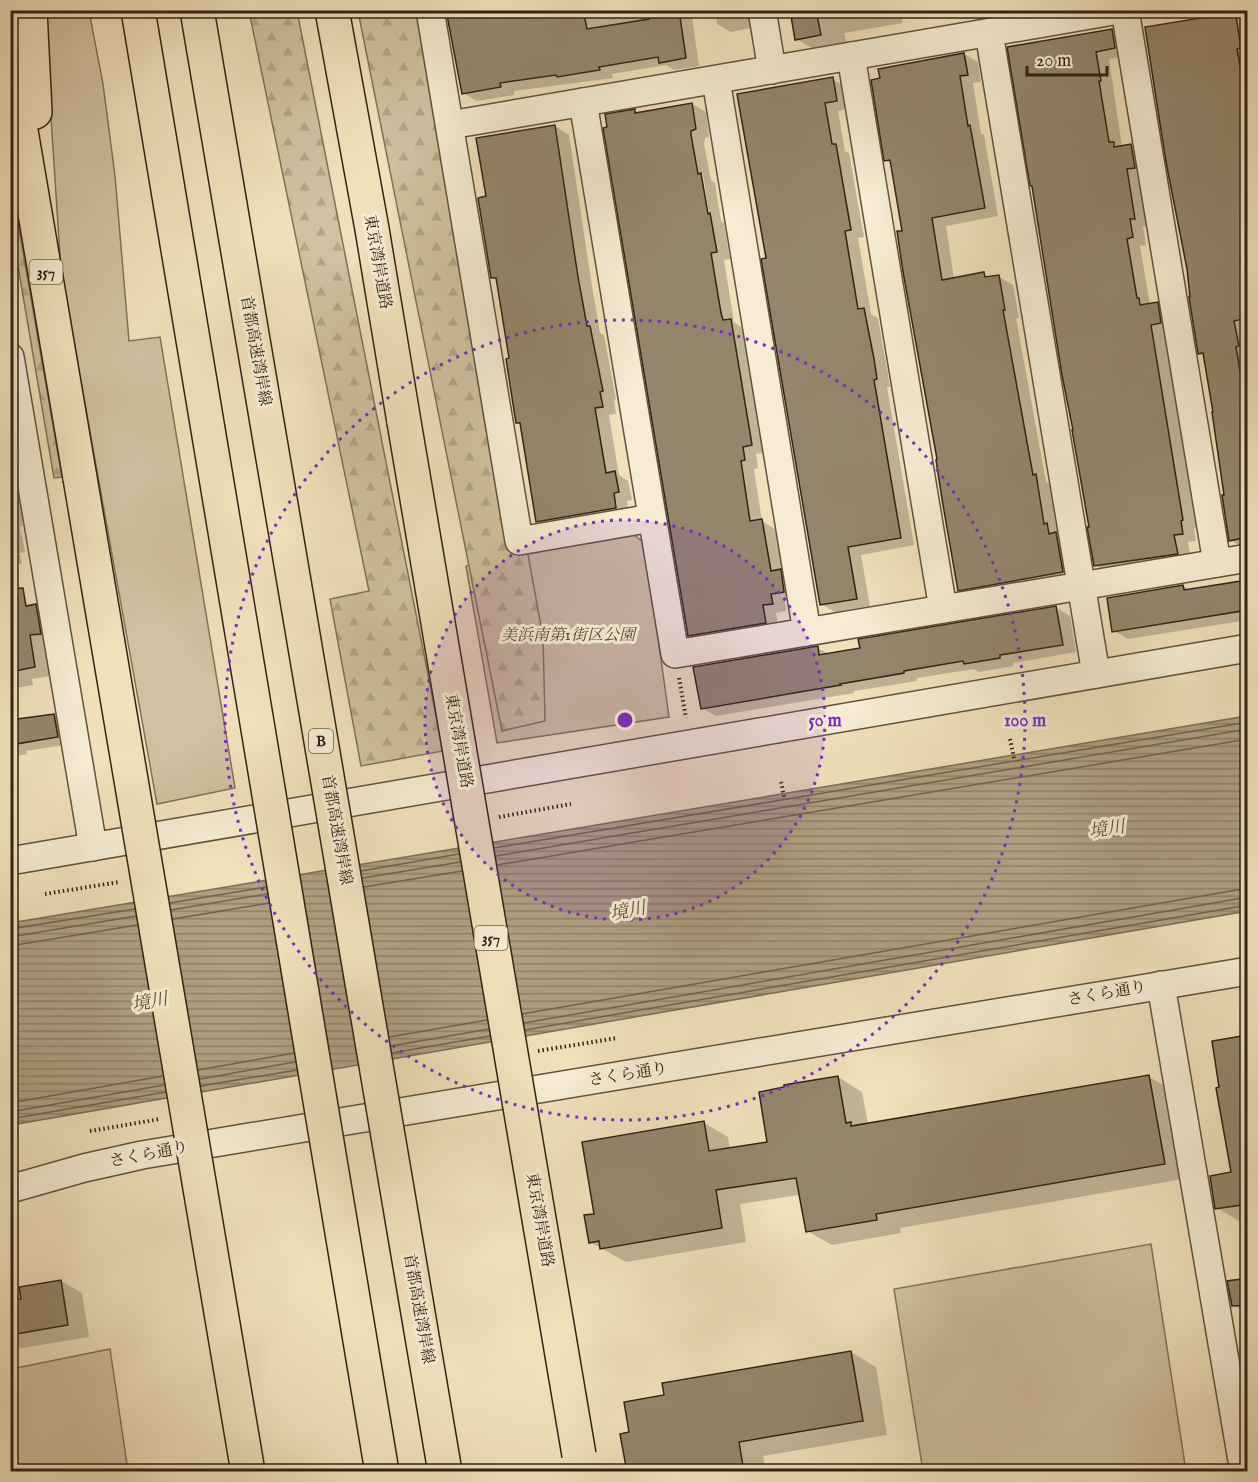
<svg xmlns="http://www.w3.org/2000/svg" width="1258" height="1482" font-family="'IM FELL English','Noto Serif JP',serif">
<defs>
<pattern id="forest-firs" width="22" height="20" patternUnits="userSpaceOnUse" patternTransform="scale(1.5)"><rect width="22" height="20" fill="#d0c1a0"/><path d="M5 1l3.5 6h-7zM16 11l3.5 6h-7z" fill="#b3a689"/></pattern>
<pattern id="water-rules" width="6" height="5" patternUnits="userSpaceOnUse" patternTransform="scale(1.5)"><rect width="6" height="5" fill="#afa083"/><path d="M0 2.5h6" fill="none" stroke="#8f826a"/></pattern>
</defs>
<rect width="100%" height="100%" fill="#f0e1bc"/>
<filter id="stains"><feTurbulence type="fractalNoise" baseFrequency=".00333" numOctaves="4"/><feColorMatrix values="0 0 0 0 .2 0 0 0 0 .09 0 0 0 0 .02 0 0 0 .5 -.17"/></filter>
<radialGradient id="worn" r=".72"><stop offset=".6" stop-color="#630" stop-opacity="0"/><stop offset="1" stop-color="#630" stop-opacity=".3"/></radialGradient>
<g fill="#d0c1a0" stroke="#80725a" stroke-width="1.5">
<path d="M44,11H89L103,84L115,176L129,341L160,337L235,788L157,804L61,271Z"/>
<path d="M632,533L645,544L669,717L497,743L466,566Z"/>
<path d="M1151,1244L1186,1471H923L894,1289Z"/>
<path d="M110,1349L128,1471H11V1369Z"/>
</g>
<g fill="url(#forest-firs)" stroke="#80725a" stroke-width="1.5">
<path d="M249,11H297L443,751L361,766L330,599L369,591Z"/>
<path d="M358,11H429L543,637L545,721L502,731Z"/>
<path d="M10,177L62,477L54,478L11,225Z"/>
</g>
<path fill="url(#water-rules)" stroke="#7d6e57" stroke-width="1.5" d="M1247,716V911L11,1125V923Z"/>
<g fill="#0003" fill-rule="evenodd">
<path d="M448,10H691L699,66L674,70L666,65L612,74L613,78L514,91V95L477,101L463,93Z"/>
<path d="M715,10H754L756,27L731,32L717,24Z"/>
<path d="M792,10H900L903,23L844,33L848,50L824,55L796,39Z"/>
<path d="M1234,10L1248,18V552L1231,540L1205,356L1200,353L1215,17Z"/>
<path d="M1112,31L1126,39L1129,55L1109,59L1122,147L1131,145L1145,153L1148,226L1143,227L1146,245L1140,246L1150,305L1157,304L1171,312L1174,331L1164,332L1196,528H1194L1196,541L1188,542L1191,561L1109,573L1095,565L1091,528L1009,48Z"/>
<path d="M964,54L978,62L981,82L973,83L981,134L984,135L998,216L946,226L954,279L984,274L991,278L999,277L1013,285L1019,318H1016L1046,482L1050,484L1057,531L1061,533L1076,579L973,598L959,590L904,232L892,164L886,160Z"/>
<path d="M832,79L846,87L850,108L838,111L845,151L849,153L864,237L858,238L871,314L878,318L887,368L890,387H887L914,545L861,555L870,606L835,612L821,604L768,259Z"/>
<path d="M692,104L706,112L709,137L705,138L704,144L711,180L715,183L721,221L724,223L730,259L724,260L734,322L744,329L765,453L756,454L758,468L754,469L762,521L775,529L783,572L794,579L798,599L785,601L786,611L776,613L779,630L703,643L689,635L635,111L639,113ZM700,174H703L710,221H707Z"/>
<path d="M555,126L569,135L592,286L600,333L604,335L616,399L614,400L616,414L609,415L619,475L628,481L632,500L627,501L629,516L552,529L538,521L522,425L518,422L510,359L497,280L493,277L487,198Z"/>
<path d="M10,397L24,519H22L23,526L20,527L25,552L20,553L22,564L15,565L23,608L36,606L51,615L45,644L50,676L32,679L33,685L10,689Z"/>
<path d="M1248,576V620L1128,639L1114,631L1183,586L1190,590L1240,583L1239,577Z"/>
<path d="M1056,608L1070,616L1076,652L1013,663V666L979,672L974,669L917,678V681L854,691V693L716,716L702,708L818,648L829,654Z"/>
<path d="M54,715L67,723L71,744L26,751L27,754L10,757V723Z"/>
<path d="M1248,1037V1261L1241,1222L1217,1208L1233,1174Z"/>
<path d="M838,1077L862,1092L868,1124L1149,1077L1174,1091L1189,1178L900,1228L901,1233L832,1245L807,1231L799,1195L740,1204L746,1242L626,1262L590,1242L596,1215L704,1123L728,1137L730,1149L769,1143Z"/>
<path d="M1248,1280V1314L1233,1305Z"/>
<path d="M61,1281L82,1293L89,1337L10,1350V1290Z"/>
<path d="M851,1352L876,1367L887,1435L763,1456L766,1472H628L631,1434L665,1397Z"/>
</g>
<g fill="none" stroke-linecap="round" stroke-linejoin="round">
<g stroke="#70624c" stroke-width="1.5">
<path d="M494,848L1248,722"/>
<path d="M496,856L1248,729"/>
<path d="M497,865L1248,739"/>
<path d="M361,871L459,854"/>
<path d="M363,878L460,862"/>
<path d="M364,887L462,871"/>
<path d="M170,903L266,887"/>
<path d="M171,910L267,894"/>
<path d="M173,919L269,903"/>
<path d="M10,929L135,909"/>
<path d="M10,937L136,916"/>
<path d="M10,946L137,925"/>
<path d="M522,1014L1248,888"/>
<path d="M524,1023L1248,897"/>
<path d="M525,1030L1248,905"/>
<path d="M389,1037L487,1020"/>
<path d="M391,1046L489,1029"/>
<path d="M392,1053L490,1036"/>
<path d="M198,1070L294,1053"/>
<path d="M200,1079L295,1062"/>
<path d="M201,1086L297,1070"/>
<path d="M10,1103L163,1076"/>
<path d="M10,1112L164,1085"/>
<path d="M10,1119L166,1092"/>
</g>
</g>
<g fill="#94866c" stroke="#312315" stroke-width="1.5">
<path d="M446,10H583L587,29L649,19L648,10H679L686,58L659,63L658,57L599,67L600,70L557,77L556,75L500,83L501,87L462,94Z"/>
<path d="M790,10H816L821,35L795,40Z"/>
<path d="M1212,10H1235L1241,48L1237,49L1244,88H1241L1248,124V318L1234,321L1239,346L1236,347L1245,400L1248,399V537L1229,541L1222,495H1224L1212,412H1213L1203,353L1198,354L1189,297H1190L1187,269L1166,162L1145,27L1213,16Z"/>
<path d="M1112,29L1115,48L1096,52L1101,81H1099L1109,142H1114V147L1131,144L1135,168L1127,169L1135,219H1130L1133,237L1127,239L1137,298H1139L1140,305L1158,302L1161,323L1151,325L1183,520L1181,521L1183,534L1174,535L1178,554L1094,566L1087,527H1089L1072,430H1073L1062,375L1032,186H1030L1007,47Z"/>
<path d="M964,53L968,75L960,76L968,126L970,125L985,208L932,218L942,280L984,272L985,277L999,275L1005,310H1003L1033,475L1036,474L1044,524L1047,523L1049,534L1056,532L1063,572L958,591L943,505L936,460L937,459L903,272L897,231H902L890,160L884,161L871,80L880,78L878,69Z"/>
<path d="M833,77L837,101L825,103L832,144H836L851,230L845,231L858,309L864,308L874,359L877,379L874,380L901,538L848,547L857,599L820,605L761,259L766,258L737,94Z"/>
<path d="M692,103L696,129L691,131V135L698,174L701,173L708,214L710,213L717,252L711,253L721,313L723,320L731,319L752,445L743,447L745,460L741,461L750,521L762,519L771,571L781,569L784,592L771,594L773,604L763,605L766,623L688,636L603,128L607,127L605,114L635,109V113Z"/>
<path d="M555,125L578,277L587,326H590L603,391L600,392L603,407L595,408L606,473L615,471L619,492L614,493L616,508L536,522L520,423H516L506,359L509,358L496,278H491L485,241L478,198L486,196L476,138Z"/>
<path d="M1248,580V610L1112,632L1107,598L1183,585L1184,590Z"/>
<path d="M23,588L26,606L36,604L41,634L30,635L35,667L10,672V589Z"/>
<path d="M1056,606L1063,645L1000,655V658L964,664L963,661L904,671V673L840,684L841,685L701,709L693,667L818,646L819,655L860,648L858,639Z"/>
<path d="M54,714L58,737L10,745V720Z"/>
<path d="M1248,1035V1204L1215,1209L1210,1176L1231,1172L1216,1088L1219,1087L1212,1041Z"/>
<path d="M1149,1075L1165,1164L876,1214L877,1220L806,1232L796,1178L716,1190L722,1228L600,1249L599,1241L589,1243L584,1215L594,1214L582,1142L704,1121L709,1151L767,1142L759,1092L784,1087V1085L838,1076L846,1123L851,1122V1126Z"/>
<path d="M1248,1278V1305L1232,1306L1227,1281Z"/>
<path d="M61,1280L68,1325L10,1335V1300L21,1299L19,1287Z"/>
<path d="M851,1351L863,1421L739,1442L744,1472H627L620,1434L629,1432L624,1402L664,1395L662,1383Z"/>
</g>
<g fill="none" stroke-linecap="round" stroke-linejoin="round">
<defs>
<g id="minor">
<path d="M430,10L519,541L652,518"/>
<path d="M762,10L772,70"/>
<path d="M1125,10L1217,563"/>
<path d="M989,33L1096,674"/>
<path d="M851,56L943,609"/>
<path d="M716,80L807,632"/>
<path d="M583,102L675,654L1248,558"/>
<path d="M450,125L1119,10"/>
<path d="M10,357L93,847"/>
<path d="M10,861L1248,648"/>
<path d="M1161,985L1244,1472"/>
<path d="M10,1189L84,1168L142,1155L1248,971"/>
</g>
<g id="highway">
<path d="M30,10L35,112"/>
<path d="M332,10L372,229L404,422"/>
<path d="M10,66L80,478"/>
</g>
</defs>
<use href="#minor" stroke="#61523f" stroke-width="30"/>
<use href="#highway" stroke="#312315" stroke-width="36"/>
<g stroke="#312315" stroke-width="4" stroke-dasharray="1.5 3" stroke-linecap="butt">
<path d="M679,678L686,718"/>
<path d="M1244,706L1247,719"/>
<path d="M1010,739L1014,758"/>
<path d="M781,782L784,797"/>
<path d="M499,817L571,804"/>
<path d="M45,894L119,882"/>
<path d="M538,1051L617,1038"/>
<path d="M90,1131L160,1119"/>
</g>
<use href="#minor" stroke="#f5ecd3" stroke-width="27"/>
<use href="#highway" stroke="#f0e1bc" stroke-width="33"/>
<defs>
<g id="highway-bridge">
<path d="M138,10L382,1472"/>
<path d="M197,10L445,1472"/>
<path d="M404,422L579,1455"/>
<path d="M80,478L248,1472"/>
</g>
</defs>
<use href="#highway-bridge" stroke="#312315" stroke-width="36" stroke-linecap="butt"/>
<use href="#highway-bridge" stroke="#f0e1bc" stroke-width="33"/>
</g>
<circle cx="625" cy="720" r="200" fill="#7b2cbf" fill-opacity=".12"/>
<g fill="none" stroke="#7b2cbf" stroke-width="3" stroke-dasharray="3 6">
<circle cx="625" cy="720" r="200"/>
<circle cx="625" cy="720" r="400"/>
</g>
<g text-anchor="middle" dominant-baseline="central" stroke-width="6" stroke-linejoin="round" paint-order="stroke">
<g fill="#f5ecd3" stroke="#6c5f4e" stroke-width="1.5">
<rect x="29.5" y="260" width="33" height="24" rx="4.5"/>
<rect x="309" y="729" width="24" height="24" rx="4.5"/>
<rect x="474.5" y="926" width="33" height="24" rx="4.5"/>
</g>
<g font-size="15" font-weight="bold" fill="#312315">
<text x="46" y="272">357</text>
<text x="321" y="741">B</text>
<text x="491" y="938">357</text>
</g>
<g font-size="16" fill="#312315" stroke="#f5ecd3">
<text transform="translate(377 262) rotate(80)">東京湾岸道路</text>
<text transform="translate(255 351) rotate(80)">首都高速湾岸線</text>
<text transform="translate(458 741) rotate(80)">東京湾岸道路</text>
<text transform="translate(336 830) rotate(80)">首都高速湾岸線</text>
<text transform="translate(1107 994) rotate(-10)">さくら通り</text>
<text transform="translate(628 1075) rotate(-9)">さくら通り</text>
<text transform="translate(149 1155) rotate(-11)">さくら通り</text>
<text transform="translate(539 1220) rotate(80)">東京湾岸道路</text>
<text transform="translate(418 1309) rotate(80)">首都高速湾岸線</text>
</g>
<g font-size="16" font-style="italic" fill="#594a38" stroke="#f5ecd3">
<text x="568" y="636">美浜南第1街区公園</text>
</g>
<g font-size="18" font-style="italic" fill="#5d4f3c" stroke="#f5ecd3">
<text transform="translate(1107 830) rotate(-9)">境川</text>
<text transform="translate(628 912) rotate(-11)">境川</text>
<text transform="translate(150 1003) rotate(-11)">境川</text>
</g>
</g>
<circle cx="625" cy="720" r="9" fill="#7b2cbf" stroke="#f5ecd3" stroke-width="3"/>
<g font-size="18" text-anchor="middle" font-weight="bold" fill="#7b2cbf" stroke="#f5ecd3" stroke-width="6" stroke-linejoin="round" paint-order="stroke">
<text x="825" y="726">50 m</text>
<text x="1025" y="726">100 m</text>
</g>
<rect width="1258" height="1482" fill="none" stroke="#f0e1bc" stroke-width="36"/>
<rect x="12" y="12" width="1234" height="1458" fill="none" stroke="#312315" stroke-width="3"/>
<rect x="18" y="18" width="1222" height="1446" fill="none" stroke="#312315" stroke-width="1.5"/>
<path d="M1027 66v9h80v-9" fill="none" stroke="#312315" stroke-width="3"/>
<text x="1036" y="66" font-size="18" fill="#312315" stroke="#f5ecd3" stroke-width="4.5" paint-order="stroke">20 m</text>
<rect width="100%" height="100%" filter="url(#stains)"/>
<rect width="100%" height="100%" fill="url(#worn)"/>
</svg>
